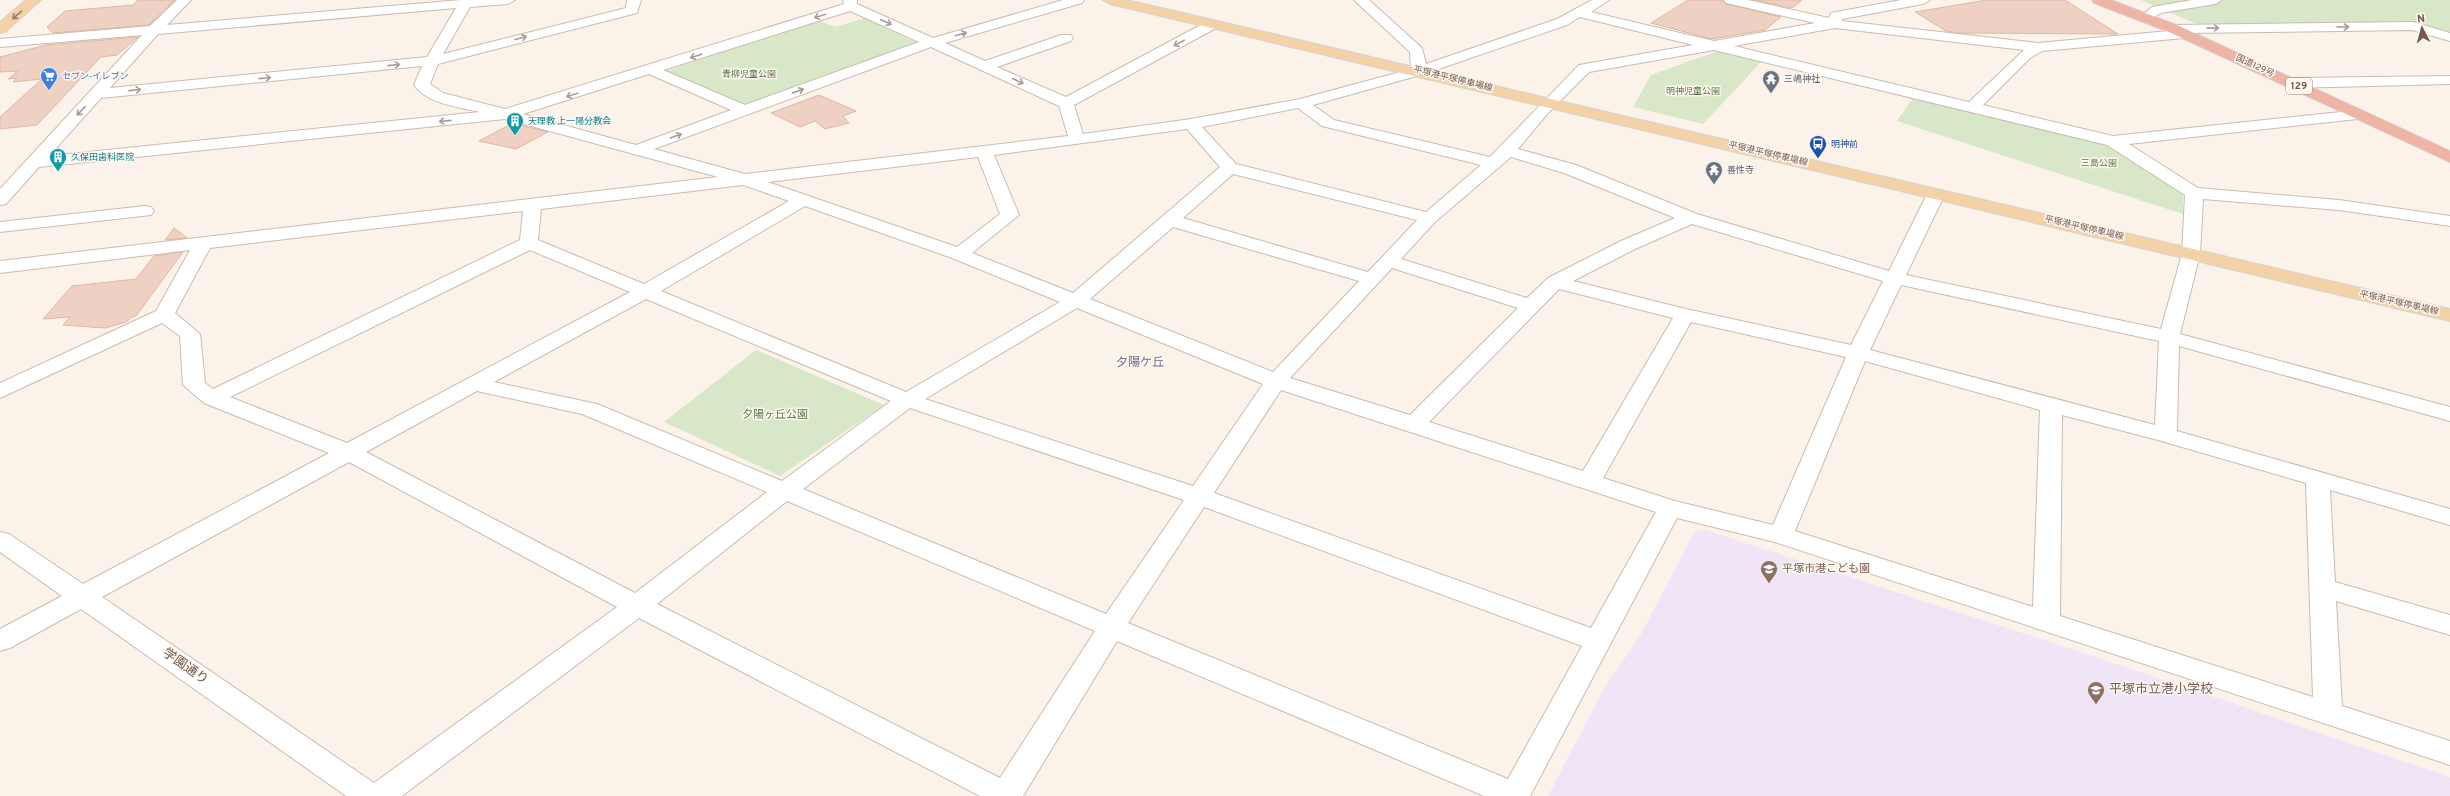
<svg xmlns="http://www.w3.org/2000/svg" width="2450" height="796" font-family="Overpass,'Noto Sans JP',sans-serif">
<rect width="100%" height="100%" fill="#fbf3e9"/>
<path fill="#efe5f7" d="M1705,530L2090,655L2450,777V796H1548L1604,688L1640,636L1694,532Z"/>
<g fill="#d7e7c8">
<path d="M2141,0H2450V33L2412,22L2199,25Z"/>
<path d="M865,18L916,43L915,45L751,104H745L666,71L818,20L835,27Z"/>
<path d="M1718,51L1763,60L1703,124L1633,107L1651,75Z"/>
<path d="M1913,98L2110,143L2183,194V214L1897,121Z"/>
<path d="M756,350L884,405L780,476L664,422Z"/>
</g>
<g fill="#eed1c3" stroke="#dfb7a5">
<path d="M138,0H175L149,25L53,33L47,27L65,11L133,5Z"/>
<path d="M1688,0H1723L1726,4L1781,17L1765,30L1712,39L1651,23Z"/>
<path d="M1755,0H1802L1792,8Z"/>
<path d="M1987,0H2065L2118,34L1959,33L1946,31L1915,12Z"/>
<path d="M138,37L117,55L101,57L37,125L0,129V117L42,79L13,82L17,78L8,79L18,71L0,72V57L46,45Z"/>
<path d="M819,95L856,111L843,116L849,123L825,129L815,121L800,127L771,113Z"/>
<path d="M513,123L548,132L516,149L479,141Z"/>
<path d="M174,228L187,238L165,240Z"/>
<path d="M183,252L136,316L132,317L126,322L105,328L63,325L70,317L43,319L72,286L136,279L154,256Z"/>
</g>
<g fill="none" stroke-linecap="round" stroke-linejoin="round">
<defs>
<g id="minor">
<path d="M177,0H191L167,25L461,0H515L508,4L470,7L443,54L626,8L627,0H641L637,13L438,64L430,84L443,93L505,109L844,4L843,0H857V4L933,38L1063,0H1084L1082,3L945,43L985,61L1061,35H1071L1073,38L1071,41L997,67L1066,97L1208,21H1218L1220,24L1218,27L1074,105L1083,134L1191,119L1300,99L1411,69L1410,52L1354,0H1369L1422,48L1426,64L1557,19L1592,0H1609L1591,12L1714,41L1815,23L1726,3L1724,0H1748L1829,18L1831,13L1836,12L1901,0H1930L1923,4L1842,19V21L2038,43L2169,31L2167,29L2169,26L2174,25L2413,22L2450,33V41L2412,30L2190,33L2189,37L2184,38L2042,51L2030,58L1983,105L2113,136L2360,110L2368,115L2366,118L2129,144L2198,188L2339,200L2450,216V226L2339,210L2203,199L2200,254L2180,334L2450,407V421L2179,346L2177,431L2450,509V525L2330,490L2335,582L2450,615V635L2336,601L2342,706L2450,741V765L1775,542L1677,518L1530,796H1484L1117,641L1023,796H980L639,618L402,796H346L81,609L10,648L0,651V629L62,596L0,552V532L9,534L83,584L329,453L204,403L183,385L180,336L162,323L0,398V383L156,311L190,250L0,273V261L718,177L505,119L39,167L6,204L0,205V189L142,35L0,47V39L150,26ZM456,8L427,57L110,88L158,34ZM850,11L919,42L745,105L663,70ZM1580,17L1693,45L1579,65L1490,157L1334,120L1313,105L1424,74L1567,25ZM1835,28L2024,50L1969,102L1734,46ZM931,47L1059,106L1068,136L745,174L654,149ZM1714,50L2107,145L2185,195L2182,254L2161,329L1906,275L1945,194L1942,190H1930L1927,194L1889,271L1697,214L1576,165L1518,149L1548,113L1589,72ZM422,66L414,85C427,104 459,107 480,112L49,156L101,98ZM649,74L731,110L636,145L523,114ZM1298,108L1322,126L1481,165L1426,212L1236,164L1202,127ZM1187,129L1220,167L1073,293L972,253L1019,215L994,155ZM978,157L1000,214L957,247L768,182ZM1511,157L1564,173L1675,218L1621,241L1548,278L1527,298L1401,259L1435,222ZM1233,174L1417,220L1368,272L1183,218ZM743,185L789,201L644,284L538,240L541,209ZM805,206L952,258L1060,302L906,392L661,291ZM523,211L520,240L213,389L205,383L200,334L175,313L210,248ZM1692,224L1883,281L1851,345L1686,309L1573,281L1635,249ZM1173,227L1359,281L1273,372L1090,299ZM530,250L630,292L347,443L230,397ZM1392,268L1518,308L1410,415L1290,378ZM1901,285L2159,341L2155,425L1870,350ZM1559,289L1673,318L1583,471L1429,422ZM646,299L891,401L782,481L597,404L494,382ZM1077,308L1263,384L1193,486L925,399ZM1691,322L1846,357L1773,525L1675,501L1603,478ZM1865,361L2040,410L2033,607L1795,531ZM1281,390L1656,512L1591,628L1214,493ZM477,391L582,414L767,492L635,593L366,452ZM910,408L1184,500L1106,614L803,489ZM2062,415L2158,440L2306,483L2313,697L2060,616ZM349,462L617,607L374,783L102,597ZM787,501L1095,631L1000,778L657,604ZM1204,507L1582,646L1508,779L1128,623Z"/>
<path d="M2192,0H2222L2215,4L2161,13L2147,21L2140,17L2152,7Z"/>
<path d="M2450,76V84L2291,88L2283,83L2291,78Z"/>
<path d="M145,206L151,207L154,211L151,215L0,232V222Z"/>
</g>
<g id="major">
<path d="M26,0H41L5,32L0,33V22Z"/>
<path d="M1103,0H1127L2450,309V321L1110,4Z"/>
</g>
<path id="highway" d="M2092,0H2111L2179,26L2450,151V162L2169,32L2094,3Z"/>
</defs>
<use href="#minor" stroke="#ccbab0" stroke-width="2"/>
<use href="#major" stroke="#d8d1ce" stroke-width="2"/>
<use href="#highway" stroke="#d8d1ce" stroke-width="2"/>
<use href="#minor" fill="#fff" fill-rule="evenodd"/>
<use href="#major" fill="#f3d2a8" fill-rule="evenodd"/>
<use href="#highway" fill="#efb4a6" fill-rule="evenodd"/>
</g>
<defs><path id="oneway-shaft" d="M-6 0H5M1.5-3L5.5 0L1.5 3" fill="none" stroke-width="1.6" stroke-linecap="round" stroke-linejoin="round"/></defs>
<use stroke="#997d6a" href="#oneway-shaft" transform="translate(17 15) rotate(139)"/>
<g stroke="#ab9b95">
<use href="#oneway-shaft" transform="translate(820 16) rotate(163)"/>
<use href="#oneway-shaft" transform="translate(886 22) rotate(24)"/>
<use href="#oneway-shaft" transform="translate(2343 27)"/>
<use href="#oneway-shaft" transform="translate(2213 28) rotate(-1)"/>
<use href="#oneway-shaft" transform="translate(961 34) rotate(-16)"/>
<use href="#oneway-shaft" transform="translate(521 38) rotate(-15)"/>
<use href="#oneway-shaft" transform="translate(1179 43) rotate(152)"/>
<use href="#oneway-shaft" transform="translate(696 56) rotate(162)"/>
<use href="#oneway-shaft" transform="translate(394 65) rotate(-6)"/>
<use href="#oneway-shaft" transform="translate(265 78) rotate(-6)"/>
<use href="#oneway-shaft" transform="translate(1018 81) rotate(25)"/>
<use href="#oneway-shaft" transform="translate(135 90) rotate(-6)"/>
<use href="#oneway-shaft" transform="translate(798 91) rotate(-20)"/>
<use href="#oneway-shaft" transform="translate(572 95) rotate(163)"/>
<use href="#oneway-shaft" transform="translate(81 111) rotate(133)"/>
<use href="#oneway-shaft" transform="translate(445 121) rotate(174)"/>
<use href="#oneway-shaft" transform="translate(676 136) rotate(-20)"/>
</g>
<defs>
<symbol id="supermarket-pin" viewBox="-11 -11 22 30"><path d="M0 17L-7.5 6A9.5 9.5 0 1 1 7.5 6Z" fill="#3f7fe0" stroke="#fdf7ef"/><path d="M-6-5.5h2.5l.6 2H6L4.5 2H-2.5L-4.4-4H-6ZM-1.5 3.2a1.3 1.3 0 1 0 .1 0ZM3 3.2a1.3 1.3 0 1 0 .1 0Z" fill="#fff"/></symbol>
<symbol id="temple-pin" viewBox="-11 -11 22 30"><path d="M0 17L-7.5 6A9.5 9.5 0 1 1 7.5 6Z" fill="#6b7280" stroke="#fdf7ef"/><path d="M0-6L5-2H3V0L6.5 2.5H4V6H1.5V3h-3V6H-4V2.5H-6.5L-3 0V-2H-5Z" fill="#fff"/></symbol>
<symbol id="building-pin" viewBox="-11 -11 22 30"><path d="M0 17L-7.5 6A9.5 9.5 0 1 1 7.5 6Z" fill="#0f9aa8" stroke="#fdf7ef"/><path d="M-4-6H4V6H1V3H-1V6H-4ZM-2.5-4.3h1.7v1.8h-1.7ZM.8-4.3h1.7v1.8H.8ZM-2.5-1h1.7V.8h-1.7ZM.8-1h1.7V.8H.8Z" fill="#fff"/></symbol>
<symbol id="bus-pin" viewBox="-11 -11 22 30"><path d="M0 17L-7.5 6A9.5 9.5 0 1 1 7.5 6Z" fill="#1a4fb4" stroke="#fdf7ef"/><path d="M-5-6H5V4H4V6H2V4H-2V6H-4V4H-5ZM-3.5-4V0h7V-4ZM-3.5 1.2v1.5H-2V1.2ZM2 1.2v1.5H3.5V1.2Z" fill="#fff"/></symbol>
<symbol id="school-pin" viewBox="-11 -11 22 30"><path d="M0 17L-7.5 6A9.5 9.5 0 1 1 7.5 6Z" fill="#8d6e63" stroke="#fdf7ef"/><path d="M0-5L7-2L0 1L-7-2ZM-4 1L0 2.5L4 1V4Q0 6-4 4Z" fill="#fff"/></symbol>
</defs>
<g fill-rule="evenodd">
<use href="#supermarket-pin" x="39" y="66" width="20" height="27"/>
<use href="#temple-pin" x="1761" y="69" width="20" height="27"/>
<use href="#building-pin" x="505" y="111" width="20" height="27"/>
<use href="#bus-pin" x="1808" y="134" width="20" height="27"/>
<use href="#building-pin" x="48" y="147" width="20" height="27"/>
<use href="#temple-pin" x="1704" y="160" width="20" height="27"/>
<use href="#school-pin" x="1759" y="559" width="20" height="27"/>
<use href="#school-pin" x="2086" y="680" width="20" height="27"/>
</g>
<g text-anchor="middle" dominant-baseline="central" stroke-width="3" stroke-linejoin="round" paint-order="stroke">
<g font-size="9" fill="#73594f" stroke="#fdf7ef">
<text transform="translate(2255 66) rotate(25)">国道129号</text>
<text transform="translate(1453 79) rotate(14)">平塚港平塚停車場線</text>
<text transform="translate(1768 154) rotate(13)">平塚港平塚停車場線</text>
<text transform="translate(2084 228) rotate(13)">平塚港平塚停車場線</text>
<text transform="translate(2399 303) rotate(13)">平塚港平塚停車場線</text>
</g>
<g font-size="9" fill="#597848" stroke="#fdf7ef">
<text x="749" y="74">青柳児童公園</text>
<text x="1693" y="91">明神児童公園</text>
<text x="2099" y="163">三島公園</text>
</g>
<g font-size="9" fill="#366cbe" stroke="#fdf7ef" text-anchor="start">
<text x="62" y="76">セブン-イレブン</text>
</g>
<g font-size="9" fill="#5b616d" stroke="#fdf7ef" text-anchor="start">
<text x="1784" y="79">三嶋神社</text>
<text x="1727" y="170">善性寺</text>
</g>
<g font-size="9" fill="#0d838f" stroke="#fdf7ef" text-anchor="start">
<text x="528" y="121">天理教 上一陽分教会</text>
<text x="71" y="157">久保田歯科医院</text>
</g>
<g font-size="9" fill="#164399" stroke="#fdf7ef" text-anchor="start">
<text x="1831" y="144">明神前</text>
</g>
<rect fill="#fdf7ef" stroke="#9c887f" stroke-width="1" x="2286" y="78" width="26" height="16" rx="3"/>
<g font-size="10" font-weight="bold" fill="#73594f">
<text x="2299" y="86">129</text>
</g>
<g font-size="11" fill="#597848" stroke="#fdf7ef">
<text x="775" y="415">夕陽ヶ丘公園</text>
</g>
<g font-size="11" fill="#785e54" stroke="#fdf7ef" text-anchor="start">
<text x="1782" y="569">平塚市港こども園</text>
</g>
<g font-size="12" fill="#7e668e" stroke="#fdf7ef">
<text x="1140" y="363">夕陽ケ丘</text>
</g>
<g font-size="13" fill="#73594f" stroke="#fdf7ef">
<text transform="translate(185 667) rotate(35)">学園通り</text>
</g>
<g font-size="13" fill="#785e54" stroke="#fdf7ef" text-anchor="start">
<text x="2109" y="690">平塚市立港小学校</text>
</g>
</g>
<g transform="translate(2422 28) rotate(354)" stroke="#fdf7ef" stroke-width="3" paint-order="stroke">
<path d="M0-3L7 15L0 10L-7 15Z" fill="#73594f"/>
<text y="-6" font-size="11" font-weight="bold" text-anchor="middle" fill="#73594f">N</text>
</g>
</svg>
